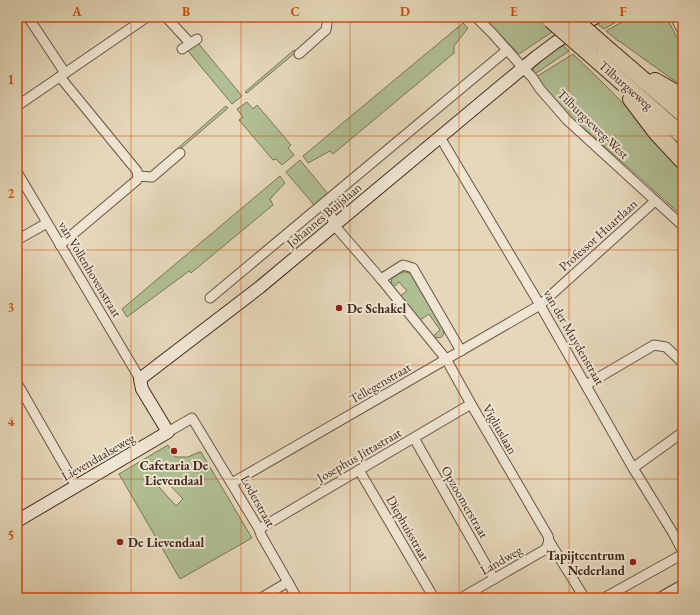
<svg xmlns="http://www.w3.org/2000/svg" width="700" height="615" font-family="'EB Garamond',serif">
<rect width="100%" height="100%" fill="#e5d7b9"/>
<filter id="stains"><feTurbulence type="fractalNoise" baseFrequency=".005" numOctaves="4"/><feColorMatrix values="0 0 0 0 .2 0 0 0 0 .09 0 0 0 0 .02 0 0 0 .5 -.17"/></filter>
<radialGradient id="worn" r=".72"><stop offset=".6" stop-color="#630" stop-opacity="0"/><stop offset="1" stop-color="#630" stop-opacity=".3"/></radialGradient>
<g fill="#b0bf93" stroke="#7a7459" fill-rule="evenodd">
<path d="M483,17H536L552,32L519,54Z"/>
<path d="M605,17H625L604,29L596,23Z"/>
<path d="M631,17H666L683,48V87L619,41H618L606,31Z"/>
<path d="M463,23L468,28L454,46V53L333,154L330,151L308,163L303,156Z"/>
<path d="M198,43L242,96L232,104L188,51Z"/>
<path d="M561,44L569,51L535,74L533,72V67Z"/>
<path d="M294,50L296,52L247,93L245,92Z"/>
<path d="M573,54L602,82L683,164V217L636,174L565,112L536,77Z"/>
<path d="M247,102L253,109L257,105L291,145L288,148L294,155L282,165L276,159L273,160L239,120L243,117L237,109Z"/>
<path d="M226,106L228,108L179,150L178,148Z"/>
<path d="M300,160L328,194L314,205L286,172Z"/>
<path d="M280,176L285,183L270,199L273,205L191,273L189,271L127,317L122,309Z"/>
<path d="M402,272H406L410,273L443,329C446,337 439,340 433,336L440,330L429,314L420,320L400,296L407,291L399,282L392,288L391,283L392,278Z"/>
<path d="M168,445L175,457H188L197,453L201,452L252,538L180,579L119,474ZM166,481L183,499L176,506L159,487Z"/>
</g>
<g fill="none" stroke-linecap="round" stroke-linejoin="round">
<defs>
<g id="street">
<path d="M28,17L65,73"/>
<path d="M166,17L190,43"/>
<path d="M476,17L492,33L523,68L532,77L540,89L567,120L683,226"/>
<path d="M675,17L683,32"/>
<path d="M182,49L197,39"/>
<path d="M299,54L326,30L328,17"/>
<path d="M60,77L137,171L138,176"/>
<path d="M17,106L147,17"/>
<path d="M440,137L540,305L633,468L673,533L683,552"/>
<path d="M17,172L140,379"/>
<path d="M322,205L331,215L334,225L381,279L446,359L471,404L548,536L549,541L584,597L586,598"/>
<path d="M17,240L47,223"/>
<path d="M60,245L137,180L138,176L152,177L180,153"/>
<path d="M381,279L403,265L413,268L461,351"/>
<path d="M210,298L507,50"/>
<path d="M17,383L76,486"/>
<path d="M586,385L654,345L666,347L683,363"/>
<path d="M168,432L192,418L259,529L261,535L297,598"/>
<path d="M414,438L494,579"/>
<path d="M633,468L683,432"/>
<path d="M359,470L434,598"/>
<path d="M232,483L540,305L655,201"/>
<path d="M259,529L471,404"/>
<path d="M261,598L288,582"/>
<path d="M461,598L546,549L549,541"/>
<path d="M604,598L683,554"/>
</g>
<g id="secondary">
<path d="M17,521L168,432L142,389L140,379L260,287L536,57L556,42L596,17"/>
<path d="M662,598L683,586"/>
</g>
<g id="highway">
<path d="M603,45L683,114"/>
<path d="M590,54L683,136"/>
<path d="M655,81L683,97"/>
<path d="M631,99L656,132L683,161"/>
</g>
</defs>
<use href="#street" stroke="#6d5446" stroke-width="11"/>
<use href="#secondary" stroke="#45291f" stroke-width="14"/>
<use href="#highway" stroke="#45291f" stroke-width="18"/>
<use href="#street" stroke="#eee5d2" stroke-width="9"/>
<use href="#secondary" stroke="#eee5d2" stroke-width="12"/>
<use href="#highway" stroke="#e5d7b9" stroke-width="16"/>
<defs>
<g id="highway-bridge">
<path d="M571,17L603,45"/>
<path d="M551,20L590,54"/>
</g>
</defs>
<use href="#highway-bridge" stroke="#45291f" stroke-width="18" stroke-linecap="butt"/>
<use href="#highway-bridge" stroke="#e5d7b9" stroke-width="16"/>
</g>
<path fill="none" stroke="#d0520f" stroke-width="1" stroke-opacity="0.55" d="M131,17V598M241,17V598M350,17V598M459,17V598M569,17V598M17,136H683M17,250H683M17,365H683M17,479H683"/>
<g fill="#8f2418" stroke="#eee5d2" stroke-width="1.5">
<circle cx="339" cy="308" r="4"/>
<circle cx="174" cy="451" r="4"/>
<circle cx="120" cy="542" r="4"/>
<circle cx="633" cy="562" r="4"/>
</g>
<g text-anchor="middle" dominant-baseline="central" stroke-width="4" stroke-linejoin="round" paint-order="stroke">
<g font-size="13" fill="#45291f" stroke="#eee5d2">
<text transform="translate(626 85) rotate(41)">Tilburgseweg</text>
<text transform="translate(593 124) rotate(44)">Tilburgseweg-West</text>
<text transform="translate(324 215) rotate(-40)">Johannes Buijslaan</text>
<text transform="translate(598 235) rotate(-42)">Professor Huartlaan</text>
<text transform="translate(90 269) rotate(59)">van Vollenhovenstraat</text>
<text transform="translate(574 337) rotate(60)">van der Muydenstraat</text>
<text transform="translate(380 383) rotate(-30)">Tellegenstraat</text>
<text transform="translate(500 429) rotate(60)">Vigliuslaan</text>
<text transform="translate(359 455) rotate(-30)">Josephus Jittastraat</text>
<text transform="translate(98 457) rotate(-30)">Lievendaalseweg</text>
<text transform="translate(258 501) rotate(61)">Loderstraat</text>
<text transform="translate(465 502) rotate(60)">Opzoomerstraat</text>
<text transform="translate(408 528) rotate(60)">Diephuisstraat</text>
<text transform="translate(501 560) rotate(-30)">Landweg</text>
</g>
<g font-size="13" font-weight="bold" fill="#45291f" stroke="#eee5d2" text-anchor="start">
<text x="347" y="308">De Schakel</text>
<text x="174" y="465" text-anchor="middle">Cafetaria De<tspan x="174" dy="15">Lievendaal</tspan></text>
<text x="128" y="542">De Lievendaal</text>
<text x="625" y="555" text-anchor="end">Tapijtcentrum<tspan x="625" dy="15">Nederland</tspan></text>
</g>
</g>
<rect width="700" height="615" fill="none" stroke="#e5d7b9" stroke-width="44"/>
<rect x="22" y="22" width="656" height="571" fill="none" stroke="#d0520f" stroke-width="1.5"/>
<g font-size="13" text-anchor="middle" font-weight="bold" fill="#d0520f">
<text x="77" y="16">A</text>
<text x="186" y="16">B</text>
<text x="295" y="16">C</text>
<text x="405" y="16">D</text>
<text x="514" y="16">E</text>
<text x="623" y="16">F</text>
<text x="11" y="84">1</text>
<text x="11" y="198">2</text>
<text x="11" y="312">3</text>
<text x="11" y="426">4</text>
<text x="11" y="540">5</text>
</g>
<rect width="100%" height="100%" filter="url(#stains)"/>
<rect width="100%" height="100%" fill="url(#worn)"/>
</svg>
